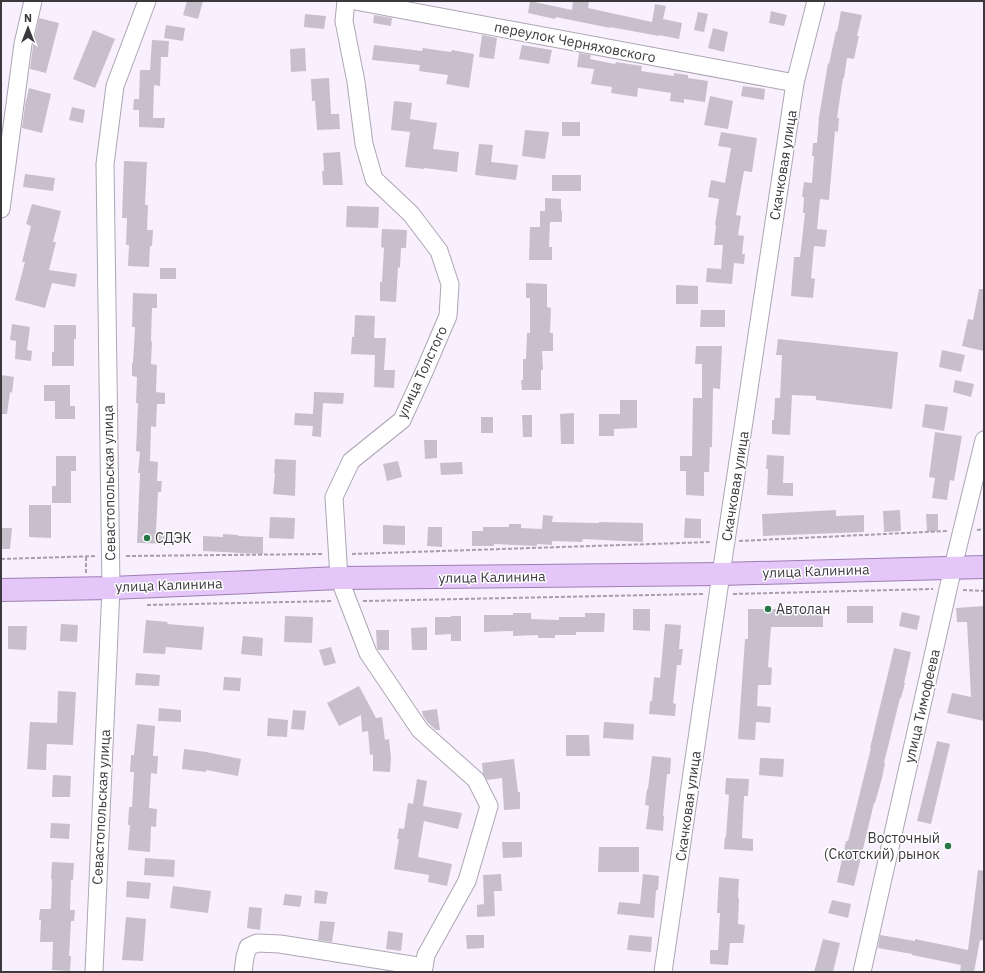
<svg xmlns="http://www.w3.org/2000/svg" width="985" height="973" font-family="'IBM Plex Sans',sans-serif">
<rect width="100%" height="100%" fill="#f8f0fe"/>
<g fill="#c7c0cc">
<path d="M187,1H203L198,19L183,15Z"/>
<path d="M530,1L572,10L573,1H589L588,8L652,22L655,4L666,6L663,19L682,23L679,39L659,35V36L610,27V28L556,17L555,19L528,13Z"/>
<path d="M771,11L787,15L784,26L769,23Z"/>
<path d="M841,11L862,15L857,36H859L854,59L847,58L844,78H843L837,118H839L838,132L835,131L829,200L820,199L817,229L827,230L825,247L814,246L811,278L815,279L813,298L791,296L794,257H800L805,213H803L804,197H802L804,182L812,183L814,156H812L813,143H817L819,117L828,63L829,64L836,31L837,32Z"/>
<path d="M698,12L708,14L704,32L694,30Z"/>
<path d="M305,14L326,16L324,29L304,27Z"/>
<path d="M374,15L392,18L391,26L373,23Z"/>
<path d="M39,18L59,23L46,73L30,69L33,46Z"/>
<path d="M166,25L185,28L183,41L164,38Z"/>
<path d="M713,28L728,32L724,52L708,48Z"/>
<path d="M93,30L115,39L95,88L73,79Z"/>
<path d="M482,35L497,38L494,59L479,57Z"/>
<path d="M152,40L169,41L168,57H161L160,86L154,85L153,118H165L164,128L139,127V110H133L134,99H139L140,70H150Z"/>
<path d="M374,45L422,51L423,48L451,52L452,50L474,54L469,88L446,84L448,75L419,71L420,65L372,60Z"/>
<path d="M522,45L552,50L549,64L519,59Z"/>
<path d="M305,48L306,71L291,72L290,49Z"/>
<path d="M579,53L591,55L590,59L615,64L616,62L642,66L641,71L674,76V73L688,75V78L708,81L705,102L684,99V103L670,101L671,93L638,88L637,97L611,93L612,87L591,84L594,69L577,67Z"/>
<path d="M329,78L331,114H339L340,129L317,130L315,101H312L311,79Z"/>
<path d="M743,86L765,89L764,100L741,96Z"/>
<path d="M29,88L51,94L42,133L22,128L25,105Z"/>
<path d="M710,96L733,101L728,129L704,125Z"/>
<path d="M394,101L412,103L410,119L437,123L433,149L459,152L457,172L424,168V169L405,167L410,132L391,130Z"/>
<path d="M72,107L85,110L83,123L69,120Z"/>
<rect x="562" y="122" width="18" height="14"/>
<path d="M525,130L549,132L545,159L522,156Z"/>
<path d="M721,132L757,138L752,172L744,171L736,215L741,216L738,235L744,236L742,254H745L744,264L734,263L732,284L706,282L707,268L721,269L723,245H714L716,226L715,225L719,199L708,197L711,180L725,183L731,148L718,146Z"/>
<path d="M479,144L493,145L491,162L518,165L516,180L475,175Z"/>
<path d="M340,152L343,185H323L322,171H324L323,153Z"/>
<path d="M124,161L147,162L145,205H148L147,230H153L152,246H150L149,267L128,266L129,245H126L127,218H122Z"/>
<path d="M25,174L55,178L53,191L23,187Z"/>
<rect x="552" y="175" width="29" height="16"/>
<path d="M545,198L561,199V211H562V222H550L549,247H552V260H529L530,227H540V211H545Z"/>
<path d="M32,204L61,211L53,242H56L49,270L77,274L75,287L52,283L45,308L15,300L25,262H22L31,226L26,224Z"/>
<path d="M347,206L379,207L378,228L346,227Z"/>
<path d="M382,229L407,230L406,248H401L400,268L398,267L396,302L380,301V282H382L384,248L381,247Z"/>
<rect x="160" y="268" width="16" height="11"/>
<path d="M526,283L547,284V307L551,308L550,333H553V351H542L543,370H541V390H522L521,380H523V359H526L527,333H530V298H526Z"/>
<path d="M676,285L698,286V304H676Z"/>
<path d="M979,289H984V351L962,346L968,319L973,320Z"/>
<path d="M133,293L157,294V308H152L151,341H152L151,364L157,365L156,392L165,393V404H157L156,427L151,426L150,461L158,462L157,481H162L161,492H158L156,532L181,533V544L137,543L140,473H138L140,452L136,451L138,403H136L137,377L132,376V363H133L135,327H132Z"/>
<path d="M701,310H725V327H700Z"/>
<path d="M355,315L375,316L374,338H386L384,370H395L394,388L374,387L375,355L351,354L352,337H354Z"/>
<path d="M12,324L30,327L27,350L32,351L31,361L15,359L16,341L10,340Z"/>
<path d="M54,325H76V339H74V366H52V352H54Z"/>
<path d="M778,339L898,352L892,409L816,400V396L792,395L790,435L772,434V420H774L775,398H780L782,355H776Z"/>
<path d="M696,346H722L720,389L713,388L712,447H710L709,472H704V496L686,495V471H680V456H692L693,398H702V364H695Z"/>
<path d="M942,350L965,355L961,372L939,367Z"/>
<path d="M1,375L14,377L12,393L10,392L7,414H1Z"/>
<path d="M955,380L974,384L971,397L953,392Z"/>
<path d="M44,385H70V406H75V419H55V401H44Z"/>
<path d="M314,392L344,393L343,404L323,403L321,437L312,436L313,426L294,425L295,413L313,414Z"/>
<path d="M620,400H637V428L614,429V436H599V414H620Z"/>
<path d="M925,404L948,407L944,431L922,427Z"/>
<path d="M574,413V444H561L560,414Z"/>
<path d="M522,415H532V437H523Z"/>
<rect x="481" y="417" width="12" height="16"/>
<path d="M935,432L962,436L954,481L950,480L947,500L932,498L935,478L929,477Z"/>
<path d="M424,440H437V458L425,459Z"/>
<path d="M767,455L784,456L783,483H793V496L767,495L768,469H766Z"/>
<path d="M56,456H76V471H71V503H52V486H56Z"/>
<path d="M275,459L296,460L295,496L273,494L275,473H274Z"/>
<path d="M398,461L402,477L387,481L383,464Z"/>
<path d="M462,462L463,474L441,475L440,463Z"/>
<path d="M29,505H51V538L29,537Z"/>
<path d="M836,510V516L864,515V532L763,536L762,514Z"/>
<path d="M900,510L901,531L884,532L883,511Z"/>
<path d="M926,514H938V531L927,532Z"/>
<path d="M543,515L553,516L552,522L599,523V522L643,523V542L583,539L582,542L552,541V545L537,544V546L494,544V546H472V531H483V527H509V524H521V528L542,529Z"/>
<path d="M270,517L295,518L294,539L269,538Z"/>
<path d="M685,518L701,519V538H684Z"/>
<path d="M383,525L405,526V545L383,544Z"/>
<path d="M428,527H442V547L427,546Z"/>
<path d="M1,528H12L10,549H1Z"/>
<path d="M223,534L238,535V536L263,537V554L203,551V536L223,537Z"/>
<rect x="847" y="606" width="26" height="17"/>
<path d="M984,606V721L947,713L952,693L971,697L967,622H957L956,608Z"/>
<path d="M786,607H823V627H771L768,667L772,668L771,685H758L757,706L771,707L770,723L756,722L755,740L738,739L745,639H748V609H786Z"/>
<path d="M633,609H650V631L633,630Z"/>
<path d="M902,612L920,616L917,630L899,626Z"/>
<path d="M513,613H531V619L559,620V617H585V613H605L604,632H576V635H555V638H538V635L513,636V631L484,632V615H513Z"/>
<path d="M285,616L313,617L312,643L284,642Z"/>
<path d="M451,616H461V641H451V634L435,635V617H451Z"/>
<path d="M146,620L168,622L167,624L204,627L202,650L166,647L165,654L143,653Z"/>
<path d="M61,624L78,625L77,642L60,641Z"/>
<path d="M665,624L681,625L679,649H683L681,665H677L673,703L676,704L675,716L649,714L650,701H652L654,677L660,678Z"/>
<path d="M8,626H27L26,650L8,649Z"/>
<path d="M427,627V650H412L411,628Z"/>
<path d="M376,630H389V650H378L377,648Z"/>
<path d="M243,636L263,638L262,656L241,654Z"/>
<path d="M331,647L336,663L324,666L319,650Z"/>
<path d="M894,648L911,652L904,683H905L901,698H900L884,763H885L882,778L875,803H874L864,845L854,886L837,882L846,841H848L871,748H870Z"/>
<path d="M136,673L160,675L159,686L135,685Z"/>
<path d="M224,677L241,678L240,691L223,690Z"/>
<path d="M359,686L376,718L382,717L385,740L389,739L391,758L390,772L373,771V754L370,755L368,731L362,732L361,715L339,726L327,703Z"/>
<path d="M58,691L76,692L73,745L47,744L46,770L27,769L30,722L57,723Z"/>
<path d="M159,708L181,710V722L158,721Z"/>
<path d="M437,709L440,730H436L428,723L423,716L422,711Z"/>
<path d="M293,710L306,711L304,730L291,729Z"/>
<path d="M268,718L288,720L287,737L267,736Z"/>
<path d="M604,722L634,724L633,740L603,738Z"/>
<path d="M137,724L155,726L153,756H158L157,774L151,773L149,808L157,809L156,827L151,826L150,852L128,850L130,825H128L129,807H132L134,772H130L131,755H134Z"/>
<path d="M566,735H589L590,756H566Z"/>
<path d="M937,741L950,744L931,824L917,821Z"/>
<path d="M184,749L206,752L241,759L238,776L206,770V772L182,769Z"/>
<path d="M652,756L671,758L670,774H667L663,816H664L663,831L646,829L649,806L645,805L647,789H648Z"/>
<path d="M760,758L784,759L783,777L759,775Z"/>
<path d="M514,759L518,792H520V809L504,810L502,778L487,780L483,774L482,763Z"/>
<path d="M53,775L71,776L70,797H52Z"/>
<path d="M726,778L749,779L748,796H744L742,838L753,839V851L724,849L725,837H726L729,795L725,794Z"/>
<path d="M417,779L427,781L423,806L462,813L458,829L424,821L418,857L452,864L447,886L428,882L429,875L394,869L399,839H397L399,828L404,829L408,803L413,804Z"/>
<path d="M51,823L70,824L69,839L50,838Z"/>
<path d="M502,842H522V857L503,858Z"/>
<path d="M599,847H639V872H598Z"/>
<path d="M145,858L175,860L174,877L144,875Z"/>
<path d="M52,862L74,863L73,880H71L70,910H75L74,921H71L69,956H71L70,971L52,970L53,942H40L41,920H39L40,909H51L52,879H51Z"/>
<path d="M978,870L984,871V941L980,940L974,972H960L961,965L912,955V954L878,948L880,935L915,941V939L968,950Z"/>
<path d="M501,874L502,891H494L495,916L477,917V905L484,904L483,875Z"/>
<path d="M643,874L659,876L658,890H656L654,918L617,914L619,902L640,904Z"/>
<path d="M719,877L739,879L738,898H739L738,924L745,925L743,943H730L728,965L710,964V950H718L720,913H717Z"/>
<path d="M127,881L151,883L149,899L126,897Z"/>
<path d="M173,886L211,891L208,913L170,908Z"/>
<path d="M315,890L328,892L326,904L314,903Z"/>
<path d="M285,894L302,896L300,907L283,905Z"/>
<path d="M832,900L851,904L848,918L828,913Z"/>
<path d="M249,907L262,908L260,930L247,928Z"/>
<path d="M126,917L146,919L143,961L122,960Z"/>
<path d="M320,921L335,922L332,942L318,940Z"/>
<path d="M388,931L403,933L401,951L386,949Z"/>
<path d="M466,935H484V948L467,949Z"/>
<path d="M629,935L652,937L651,952L627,950Z"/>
<path d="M823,939L840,943L833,972H814Z"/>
</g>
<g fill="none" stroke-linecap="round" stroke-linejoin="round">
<defs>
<g id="minor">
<path d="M346,1L344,21L356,82L364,144L374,179L411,214L439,251L450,284L448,316L424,372L402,420L351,461L334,497L339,578L368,653L420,730L476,780L489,806L467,881L426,955L423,972"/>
<path d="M355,1L795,83"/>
<path d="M1,209L23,44L33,1"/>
<path d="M94,972L111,588L105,164L115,86L147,1"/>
<path d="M243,972L245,957L248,947L257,943L280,944L424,967"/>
<path d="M663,972L721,574L795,83L816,1"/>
<path d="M862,972L953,567L984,440"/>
</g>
<path id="major" d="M1,590L111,588L339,578L721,574L984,567"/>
</defs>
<use href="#minor" stroke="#ada6b3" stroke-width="19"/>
<use href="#major" stroke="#9e7db4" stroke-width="24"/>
<g stroke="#a59fa9" stroke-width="2" stroke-dasharray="4 2" stroke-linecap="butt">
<path d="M977,530L984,529"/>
<path d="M739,541L947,531"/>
<path d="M352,554L711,542"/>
<path d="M126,556L323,554"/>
<path d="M1,559L97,556"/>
<path d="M86,573V556"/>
<path d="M963,590L984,591"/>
<path d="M733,594L933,589"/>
<path d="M363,601L703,594"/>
<path d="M147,605L333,601"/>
</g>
<use href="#minor" stroke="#fff" stroke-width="17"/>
<use href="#major" stroke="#e4c7f8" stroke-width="22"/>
</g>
<g fill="#277848" stroke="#fff" stroke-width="1.5">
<circle cx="147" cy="538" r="4"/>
<circle cx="768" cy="609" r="4"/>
<circle cx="948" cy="846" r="4"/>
</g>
<g text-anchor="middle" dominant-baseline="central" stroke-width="3" stroke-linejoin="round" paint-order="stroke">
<g font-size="14" fill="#3c393e" stroke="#fff">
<text transform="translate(575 42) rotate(11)">переулок Черняховского</text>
<text transform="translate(783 165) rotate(-81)">Скачковая улица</text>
<text transform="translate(422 372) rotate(-65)">улица Толстого</text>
<text transform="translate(109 483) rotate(-91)">Севастопольская улица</text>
<text transform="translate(735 486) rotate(-81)">Скачковая улица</text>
<text transform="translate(816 571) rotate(-2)">улица Калинина</text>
<text transform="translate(492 577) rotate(-1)">улица Калинина</text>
<text transform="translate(169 585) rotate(-2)">улица Калинина</text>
<text transform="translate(922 706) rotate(-77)">улица Тимофеева</text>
<text transform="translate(688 806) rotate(-82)">Скачковая улица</text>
<text transform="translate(101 807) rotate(-87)">Севастопольская улица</text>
</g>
<g font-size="14" fill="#3c393e" stroke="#fff" text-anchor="start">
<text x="155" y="538">СДЭК</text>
<text x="776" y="609">Автолан</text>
<text x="940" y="838" text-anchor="end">Восточный<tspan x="940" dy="16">(Скотский) рынок</tspan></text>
</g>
</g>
<rect width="985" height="973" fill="none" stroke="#3c393e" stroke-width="4"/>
<g transform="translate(28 28)" stroke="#ffffff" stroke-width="3" paint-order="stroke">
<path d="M0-3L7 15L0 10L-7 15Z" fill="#3c393e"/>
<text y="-6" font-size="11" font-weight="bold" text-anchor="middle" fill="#3c393e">N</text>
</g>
</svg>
